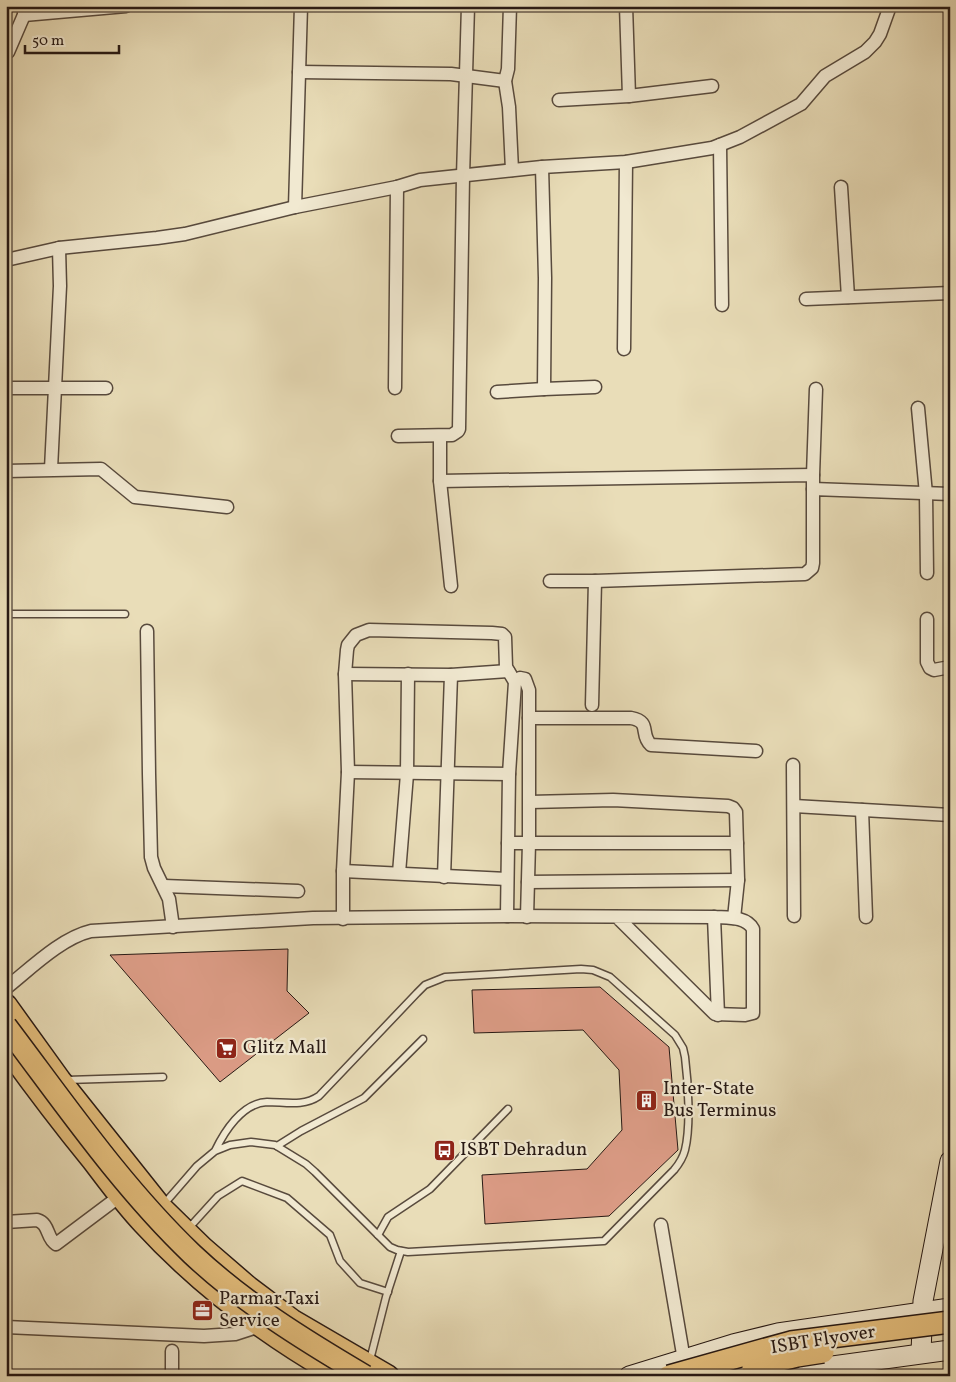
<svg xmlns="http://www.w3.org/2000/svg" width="956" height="1382" font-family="Vollkorn,serif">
<rect width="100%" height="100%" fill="#e9ddb8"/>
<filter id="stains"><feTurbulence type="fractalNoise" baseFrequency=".004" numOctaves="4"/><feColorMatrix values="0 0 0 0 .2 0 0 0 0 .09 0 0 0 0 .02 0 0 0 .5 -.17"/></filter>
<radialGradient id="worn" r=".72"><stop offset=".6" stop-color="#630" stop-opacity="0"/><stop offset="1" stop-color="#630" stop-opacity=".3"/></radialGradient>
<g fill="#dc9c86" stroke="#271914">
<path d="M288,949L287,991L309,1013L220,1082L110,955Z"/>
<path d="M600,987L669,1047L678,1150L609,1216L485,1224L482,1175L587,1169L622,1130L619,1070L583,1030L474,1033L472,990Z"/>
</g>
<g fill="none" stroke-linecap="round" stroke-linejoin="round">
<defs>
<g id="service">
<path d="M6,614H125"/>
<path d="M67,1080L163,1077"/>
<path d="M277,1146L301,1131L364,1098L423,1039"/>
<path d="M164,1204L197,1166L215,1151L230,1145L251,1142L275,1145L306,1164L315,1172L390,1247L397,1250L408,1252L604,1241L674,1170C679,1164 683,1158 685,1150C691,1126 688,1081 685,1057L683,1048L675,1035L610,977L593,970L581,969L445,977L425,985L417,993L319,1096C303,1107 285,1102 267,1102C242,1103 224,1132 215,1151"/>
<path d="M188,1229L218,1196L242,1181L287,1198L330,1235L340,1261L360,1283L388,1292"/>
<path d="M378,1235L388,1217L430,1189L508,1109"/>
<path d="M370,1360L386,1297L401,1251"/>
</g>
<g id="minor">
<path d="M510,6L508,69L505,81L509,107L512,170"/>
<path d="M626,6L629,96"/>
<path d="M24,15L126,6"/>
<path d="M6,53L8,52L24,15V6"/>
<path d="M299,72L451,74L505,81"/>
<path d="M559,100L629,96L712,86"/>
<path d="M720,145L722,305"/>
<path d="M542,167L545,278L544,389L595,387"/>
<path d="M841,187L848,297"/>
<path d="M295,207L301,6"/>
<path d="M6,260L59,248L157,238L185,234L295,207L397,187L420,180L542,167L626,162L712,148L740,137L801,104L825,76L865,52L875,42L880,34L890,6"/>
<path d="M806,299L950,293"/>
<path d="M624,349L626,162"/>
<path d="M6,388H106"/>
<path d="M395,388L397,187"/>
<path d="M497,392L544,389"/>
<path d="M918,408L926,494L927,573"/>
<path d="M398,436L452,435L458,431L459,429L463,176L468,6"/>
<path d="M440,436V481L451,586"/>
<path d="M51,469L60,286L59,248"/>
<path d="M6,471L101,469L135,497L227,507"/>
<path d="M813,475L816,389"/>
<path d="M440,481L813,475V489"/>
<path d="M550,581H595L805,574L812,568L813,563V489L950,494"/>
<path d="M927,619V662L930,668L934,670L950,667"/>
<path d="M147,631L149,774L151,857L154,868L169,899L173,927"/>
<path d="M345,674L451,675L508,671"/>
<path d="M515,682L520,678L525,679L529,690V843L527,917"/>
<path d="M592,705L595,581"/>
<path d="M529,718H631C652,722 639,734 651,745L756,751"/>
<path d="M793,765L794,916"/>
<path d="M348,772L509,774"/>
<path d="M530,802L613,800L728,806L733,808L736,812L738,880L734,918"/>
<path d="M794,806L950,815"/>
<path d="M862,810L866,917"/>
<path d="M508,843H737"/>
<path d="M343,871L507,879"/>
<path d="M399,873L407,774L408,674"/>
<path d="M444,877L451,675"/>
<path d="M528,882L738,880"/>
<path d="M164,886L298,891"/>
<path d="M714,917L718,1015"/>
<path d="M343,919V871L348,772L345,674L347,650L348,645L356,635L369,630L492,633L502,634L505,637L506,667L515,682L509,774L507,916"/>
<path d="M6,988C30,969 61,938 91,931L313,918L507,916L714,917C727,918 746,916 753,929V1013L745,1015L715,1014L617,917"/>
<path d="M6,1222L37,1220C50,1224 46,1238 56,1244L120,1196"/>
<path d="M661,1225L684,1360"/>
<path d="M6,1327L204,1336L235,1334L260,1326"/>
<path d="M172,1351V1376"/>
</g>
<g id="secondary">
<path d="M921,1353L923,1301L950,1161"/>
<path d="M629,1376L733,1344L778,1333L950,1308"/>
<path d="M778,1376L796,1371L950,1350"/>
</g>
<g id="trunk">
<path d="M6,1005L60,1080L161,1207L203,1248L247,1286L292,1320L388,1376"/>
<path d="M6,1047C34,1086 63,1124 93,1161C109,1182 125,1204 143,1223C199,1284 267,1335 339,1376"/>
</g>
</defs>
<use href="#service" stroke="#584a3d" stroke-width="9"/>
<use href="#minor" stroke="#584a3d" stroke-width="15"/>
<use href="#secondary" stroke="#271914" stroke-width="21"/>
<use href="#trunk" stroke="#271914" stroke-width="24"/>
<use href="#service" stroke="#f1e9d1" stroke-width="6"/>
<use href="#minor" stroke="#f1e9d1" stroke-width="12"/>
<use href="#secondary" stroke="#f1e9d1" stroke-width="19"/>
<use href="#trunk" stroke="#e4be7c" stroke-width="21"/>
<defs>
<g id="trunk-bridge">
<path d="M6,1026C65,1104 121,1186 192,1254C244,1303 304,1340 365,1376"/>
<path d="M753,1367L797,1356L823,1352"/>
<path d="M669,1376L791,1342L950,1322"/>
</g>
</defs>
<use href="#trunk-bridge" stroke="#271914" stroke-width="24" stroke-linecap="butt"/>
<use href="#trunk-bridge" stroke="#e4be7c" stroke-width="21"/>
</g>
<defs>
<symbol id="supermarket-square" viewBox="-11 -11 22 22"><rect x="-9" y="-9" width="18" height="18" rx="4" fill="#8f2418" stroke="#f1e9d1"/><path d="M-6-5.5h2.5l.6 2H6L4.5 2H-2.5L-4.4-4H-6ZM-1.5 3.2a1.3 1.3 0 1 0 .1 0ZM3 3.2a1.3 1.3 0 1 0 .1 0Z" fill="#fff"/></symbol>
<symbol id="building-square" viewBox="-11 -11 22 22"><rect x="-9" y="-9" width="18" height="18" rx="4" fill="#8f2418" stroke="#f1e9d1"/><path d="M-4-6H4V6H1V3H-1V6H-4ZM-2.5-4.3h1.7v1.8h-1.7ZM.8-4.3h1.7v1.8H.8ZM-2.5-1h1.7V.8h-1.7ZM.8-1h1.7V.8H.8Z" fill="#fff"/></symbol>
<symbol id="bus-square" viewBox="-11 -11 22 22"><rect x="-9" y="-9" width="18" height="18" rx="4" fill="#8f2418" stroke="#f1e9d1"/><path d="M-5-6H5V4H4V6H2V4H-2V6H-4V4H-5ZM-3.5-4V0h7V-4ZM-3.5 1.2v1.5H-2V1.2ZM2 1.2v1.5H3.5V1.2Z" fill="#fff"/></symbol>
<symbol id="office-square" viewBox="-11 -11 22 22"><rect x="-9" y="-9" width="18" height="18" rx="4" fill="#8f2418" stroke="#f1e9d1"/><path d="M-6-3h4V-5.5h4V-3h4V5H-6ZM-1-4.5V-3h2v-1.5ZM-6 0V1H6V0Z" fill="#fff"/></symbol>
</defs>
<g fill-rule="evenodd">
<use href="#supermarket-square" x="214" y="1036" width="25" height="25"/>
<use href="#building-square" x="634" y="1088" width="25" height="25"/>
<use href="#bus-square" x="432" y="1138" width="25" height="25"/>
<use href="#office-square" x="190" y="1298" width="25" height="25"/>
</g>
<g text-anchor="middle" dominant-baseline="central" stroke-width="4.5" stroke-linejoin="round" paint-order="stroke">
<g font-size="19" fill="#271914" stroke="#f1e9d1" text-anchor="start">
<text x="243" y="1048">Glitz Mall</text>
<text x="663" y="1089">Inter-State<tspan x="663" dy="22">Bus Terminus</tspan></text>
<text x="460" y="1150">ISBT Dehradun</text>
<text x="219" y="1299">Parmar Taxi<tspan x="219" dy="22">Service</tspan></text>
</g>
<g font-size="19" fill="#271914" stroke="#f1e9d1">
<text transform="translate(823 1340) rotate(-9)">ISBT Flyover</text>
</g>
</g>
<rect width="956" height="1382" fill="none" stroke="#e9ddb8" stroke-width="25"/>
<rect x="8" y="8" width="941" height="1367" fill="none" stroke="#271914" stroke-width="2.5"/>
<rect x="12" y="12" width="931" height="1357" fill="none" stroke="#271914"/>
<path d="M25 45v8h94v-8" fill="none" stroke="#271914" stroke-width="2.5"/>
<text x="32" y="45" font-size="15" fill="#271914" stroke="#f1e9d1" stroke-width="4" paint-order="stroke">50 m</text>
<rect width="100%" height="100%" filter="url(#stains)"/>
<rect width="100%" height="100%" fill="url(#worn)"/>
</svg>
